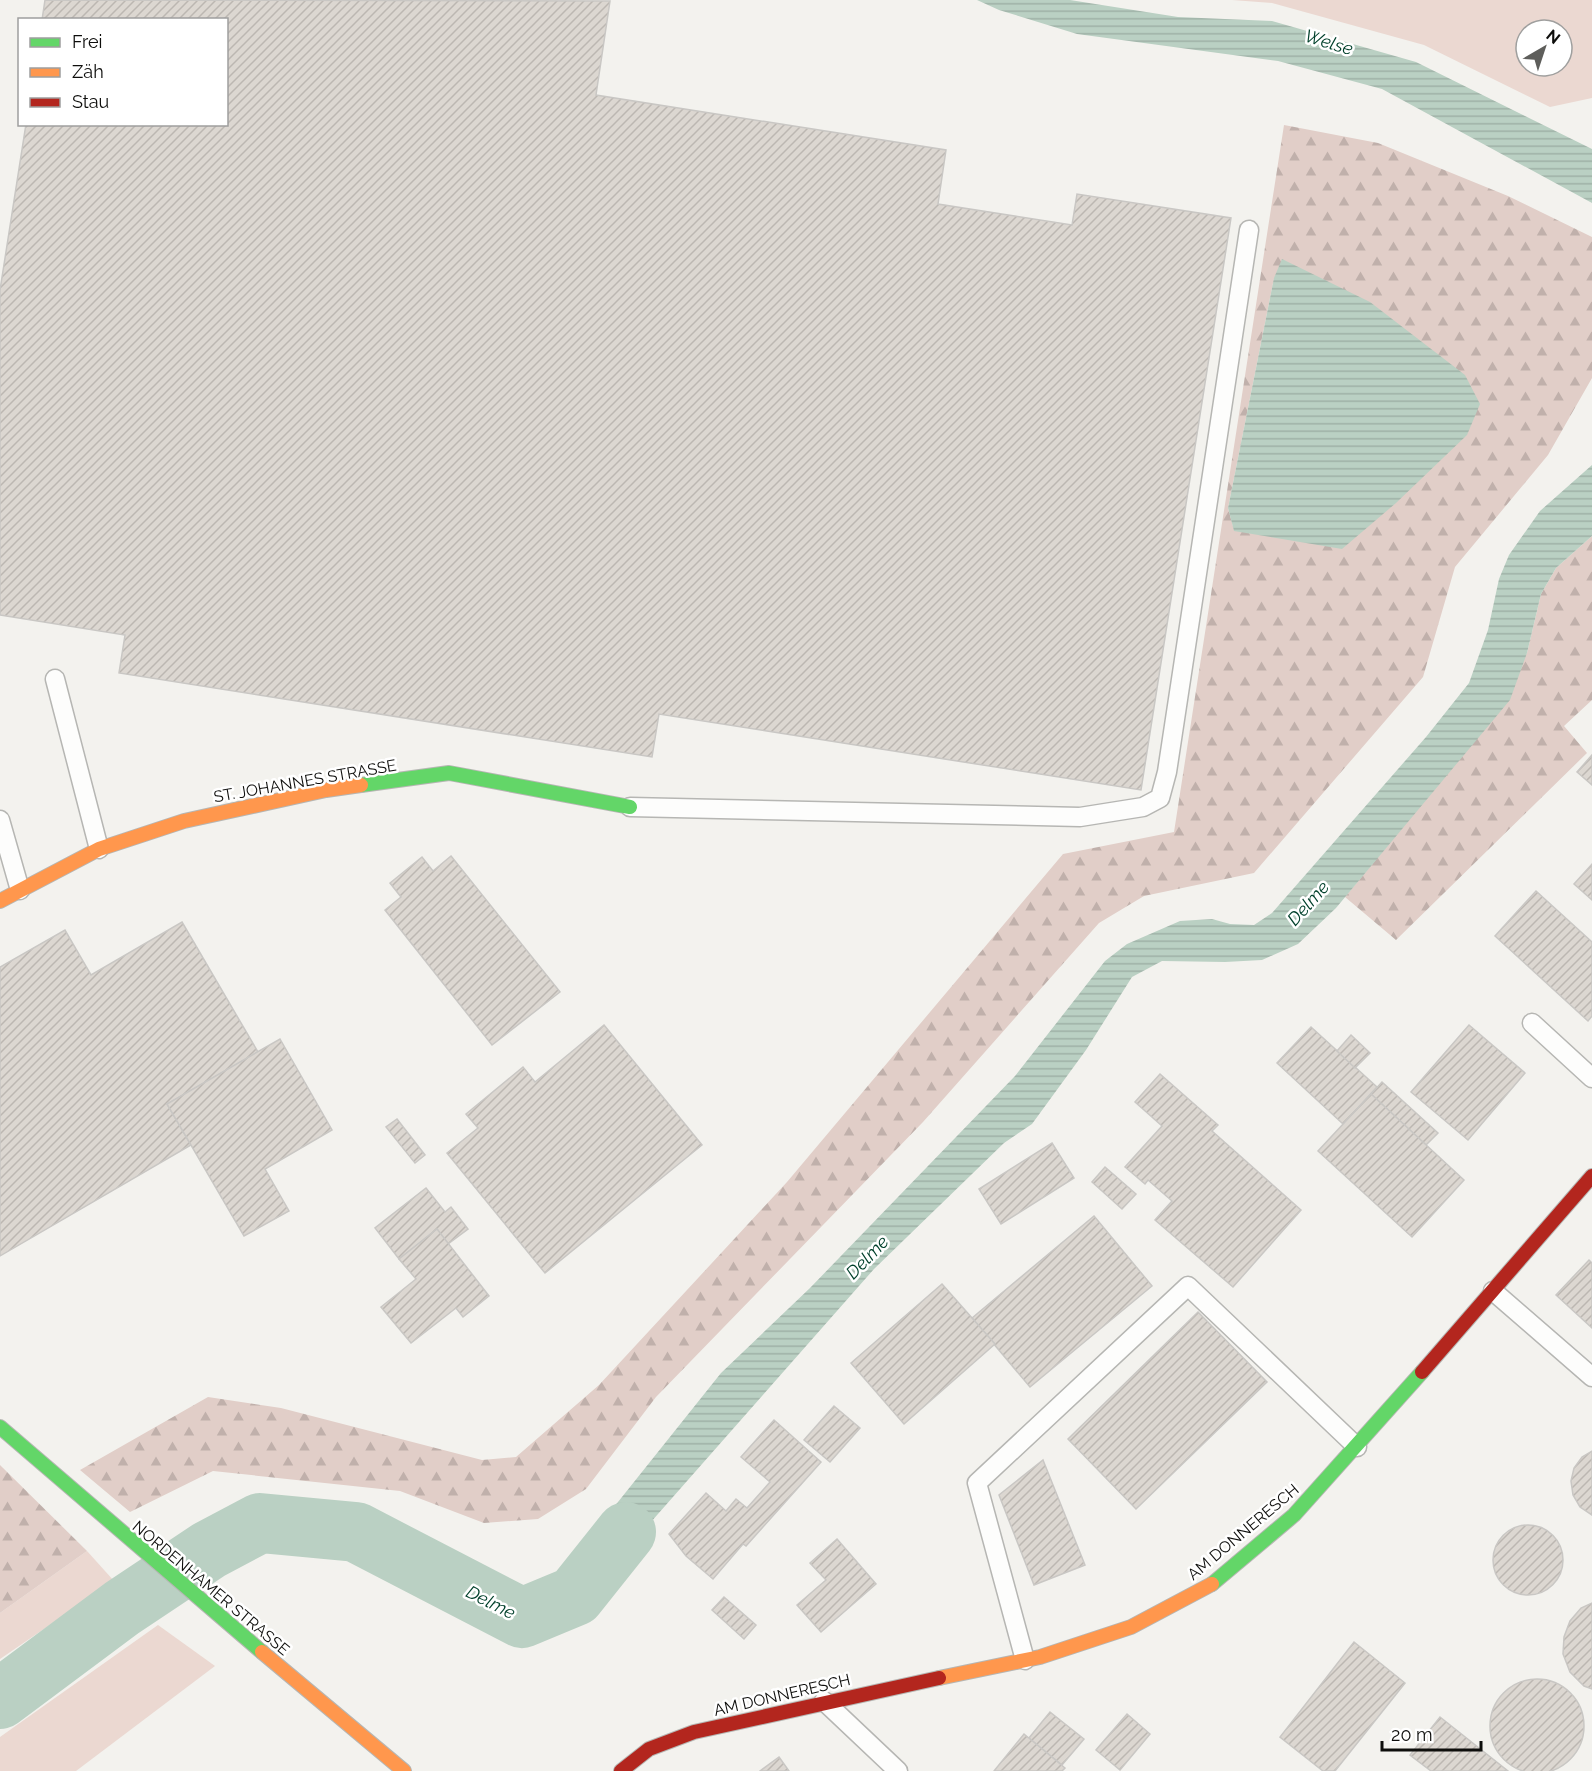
<svg xmlns="http://www.w3.org/2000/svg" width="1592" height="1771" font-family="Raleway,sans-serif">
<defs>
<pattern id="forest-firs" width="22" height="20" patternUnits="userSpaceOnUse" patternTransform="scale(1.5)"><rect width="22" height="20" fill="#e1cec8"/><path d="M5 1l3.5 6h-7zM16 11l3.5 6h-7z" fill="#c0b0ab"/></pattern>
<pattern id="water-rules" width="6" height="5" patternUnits="userSpaceOnUse" patternTransform="scale(1.5)"><rect width="6" height="5" fill="#bad0c3"/><path d="M0 2.5h6" fill="none" stroke="#9fb1a6"/></pattern>
<pattern id="building-hatch" width="6" height="6" patternUnits="userSpaceOnUse" patternTransform="scale(1.5)"><rect width="6" height="6" fill="#dcd7d1"/><path d="M-1 1l2-2M0 6l6-6M5 7l2-2" fill="none" stroke="#bcb7b2"/></pattern>
</defs>
<rect width="100%" height="100%" fill="#f3f2ee"/>
<g fill="#ebd8d1" fill-rule="evenodd">
<path d="M1232,0H1592V98L1550,107L1424,45L1272,3ZM1526,30H1562V66H1526Z"/>
<path d="M87,1551L114,1581L0,1659V1613Z"/>
<path d="M158,1625L215,1666L76,1771H0V1737Z"/>
</g>
<g fill="url(#forest-firs)" fill-rule="evenodd">
<path d="M1284,125L1378,143L1508,196L1592,237V378L1548,455L1455,567L1423,677L1254,873L1144,896L1099,923L923,1122L656,1397L586,1489L538,1519L484,1523L400,1491L213,1471L130,1512L80,1470L208,1397L281,1408L482,1460L516,1457L599,1385L787,1182L1063,854L1174,832ZM1274,278L1234,530L1228,508Z"/>
<path d="M1592,536V700L1564,726L1587,753L1396,940L1345,897L1406,823L1527,653L1541,594L1556,568Z"/>
<path d="M0,1465L87,1551L0,1613Z"/>
</g>
<g fill="url(#water-rules)">
<path d="M977,0H1070L1178,17L1272,21L1416,62L1592,149V203L1382,89L1278,61L1077,34L999,10Z"/>
<path d="M1282,259L1370,302L1465,375L1480,404L1467,435L1396,503L1342,549L1234,531L1228,508L1274,278Z"/>
<path d="M1592,465V536L1556,568L1541,594L1527,653L1510,700L1336,908L1298,944L1262,960L1225,962L1162,961L1132,977L1086,1050L1032,1124L1004,1143L874,1269L628,1548L575,1596L606,1517L721,1373L810,1288L1015,1076L1105,961L1127,944L1180,921L1212,919L1230,924L1254,925L1272,913L1426,737L1469,683L1488,630L1499,579L1509,555L1540,511Z"/>
</g>
<g fill="none" stroke-linecap="round" stroke-linejoin="round">
<path stroke="#bad0c3" stroke-width="60" d="M0,1699L122,1608L209,1550L260,1523L356,1532L522,1618L575,1596L626,1532"/>
</g>
<g fill="url(#building-hatch)" stroke="#c9c7c4" stroke-width="1.5">
<path d="M45,0L610,1L596,95L946,150L938,204L1072,225L1077,194L1231,218L1141,790L659,714L652,757L119,673L125,635L0,615V290L26,124H226V20H42Z"/>
<path d="M1592,755V785L1577,772Z"/>
<path d="M451,856L560,992L492,1045L385,910L401,897L390,883L422,857L433,871Z"/>
<path d="M1592,864V900L1574,884Z"/>
<path d="M1536,891L1592,942V1016L1588,1021L1495,936Z"/>
<path d="M182,922L258,1052L167,1104L191,1145L0,1256V967L65,930L91,975Z"/>
<path d="M604,1025L702,1145L545,1273L447,1153L478,1128L466,1114L523,1067L535,1082Z"/>
<path d="M1469,1025L1525,1073L1468,1140L1411,1092Z"/>
<path d="M1311,1027L1377,1087L1343,1124L1277,1063Z"/>
<path d="M1351,1035L1370,1053L1355,1068L1337,1051Z"/>
<path d="M280,1039L332,1130L265,1169L289,1211L244,1236L167,1104Z"/>
<path d="M1160,1074L1218,1125L1212,1131L1301,1210L1233,1287L1155,1220L1172,1201L1148,1180L1145,1184L1125,1167L1162,1126L1135,1102Z"/>
<path d="M1382,1082L1438,1133L1426,1145L1371,1094Z"/>
<path d="M1371,1094L1464,1180L1412,1237L1318,1151Z"/>
<path d="M397,1119L425,1155L415,1163L386,1127Z"/>
<path d="M1052,1143L1074,1178L1001,1224L979,1189Z"/>
<path d="M1105,1167L1136,1194L1122,1209L1092,1182Z"/>
<path d="M426,1188L445,1212L451,1207L468,1229L448,1244L437,1229L399,1259L375,1228Z"/>
<path d="M1094,1216L1152,1286L1030,1387L972,1318Z"/>
<path d="M437,1229L489,1296L463,1317L456,1308L411,1343L381,1307L416,1279L399,1259Z"/>
<path d="M1589,1260L1592,1263V1328L1556,1295Z"/>
<path d="M942,1284L995,1344L904,1424L851,1363Z"/>
<path d="M1198,1312L1267,1382L1136,1509L1068,1439Z"/>
<path d="M834,1406L860,1428L830,1462L804,1440Z"/>
<path d="M774,1420L821,1462L746,1546L743,1544L713,1579L686,1556L669,1534L706,1493L726,1511L736,1499L747,1508L770,1482L741,1457Z"/>
<path d="M1592,1451V1515L1580,1507L1573,1495L1571,1481L1574,1468L1582,1457Z"/>
<path d="M1043,1460L1085,1565L1034,1585L999,1495Z"/>
<circle cx="1528" cy="1560" r="35"/>
<path d="M837,1539L876,1584L821,1632L797,1605L826,1580L810,1563Z"/>
<path d="M724,1597L756,1625L744,1639L712,1610Z"/>
<path d="M1592,1603V1689L1584,1686L1570,1672L1563,1654L1564,1637L1570,1621L1581,1608Z"/>
<path d="M1354,1642L1405,1683L1335,1771H1323L1280,1737Z"/>
<circle cx="1537" cy="1726" r="47"/>
<path d="M1050,1712L1084,1739L1062,1765L1029,1738Z"/>
<path d="M1127,1714L1150,1734L1120,1770L1096,1750Z"/>
<path d="M1440,1717L1508,1771H1431L1410,1755Z"/>
<path d="M1024,1734L1065,1768L1062,1771H994Z"/>
<path d="M779,1757L789,1771H760Z"/>
</g>
<g fill="none" stroke-linecap="round" stroke-linejoin="round">
<defs>
<g id="lane">
<path d="M55,679L99,849"/>
<path d="M630,807L1080,817L1143,807L1160,798L1167,772L1249,230"/>
<path d="M0,820L20,890"/>
<path d="M1532,1023L1592,1078"/>
<path d="M1493,1291L1592,1377"/>
<path d="M1025,1660L977,1483L1188,1286L1357,1447"/>
<path d="M824,1701L898,1771"/>
</g>
<g id="fast">
<path d="M361,785L449,773L630,807"/>
<path d="M0,1427L262,1652"/>
<path d="M1212,1584L1294,1515L1422,1372"/>
</g>
<g id="slow">
<path d="M0,901L99,849L184,821L326,790L361,785"/>
<path d="M262,1652L404,1771"/>
<path d="M939,1678L1040,1657L1131,1627L1212,1584"/>
</g>
<g id="jam">
<path d="M1422,1372L1592,1176"/>
<path d="M621,1771L649,1749L694,1732L939,1678"/>
</g>
</defs>
<use href="#lane" stroke="#b6b6b3" stroke-width="21"/>
<use href="#fast" stroke="#b6b6b3" stroke-width="16"/>
<use href="#slow" stroke="#b6b6b3" stroke-width="16"/>
<use href="#jam" stroke="#b6b6b3" stroke-width="16"/>
<use href="#lane" stroke="#fdfdfc" stroke-width="18"/>
<use href="#fast" stroke="#63d668" stroke-width="14"/>
<use href="#slow" stroke="#ff974d" stroke-width="14"/>
<use href="#jam" stroke="#b3261e" stroke-width="14"/>
</g>
<g text-anchor="middle" dominant-baseline="central" stroke-width="5" stroke-linejoin="round" paint-order="stroke">
<g font-size="16" fill="#0e0e0c" stroke="#fff">
<text transform="translate(305 781) rotate(-10)">ST. JOHANNES STRASSE</text>
<text transform="translate(1243 1532) rotate(-40)">AM DONNERESCH</text>
<text transform="translate(211 1588) rotate(40)">NORDENHAMER STRASSE</text>
<text transform="translate(782 1695) rotate(-13)">AM DONNERESCH</text>
</g>
<g font-size="18" font-style="italic" fill="#01402b" stroke="#fff">
<text transform="translate(1329 42) rotate(17)">Welse</text>
<text transform="translate(1308 903) rotate(-48)">Delme</text>
<text transform="translate(867 1257) rotate(-46)">Delme</text>
<text transform="translate(491 1602) rotate(27)">Delme</text>
</g>
</g>
<rect x="18" y="18" width="210" height="108" fill="#ffffff" stroke="#9f9f9e" stroke-width="1.5"/>
<rect x="30" y="38" width="30" height="9" fill="#63d668" stroke="#9f9f9e" stroke-width="1.5"/>
<text x="72" y="48" font-size="18" fill="#0e0e0c">Frei</text>
<rect x="30" y="68" width="30" height="9" fill="#ff974d" stroke="#9f9f9e" stroke-width="1.5"/>
<text x="72" y="78" font-size="18" fill="#0e0e0c">Zäh</text>
<rect x="30" y="98" width="30" height="9" fill="#b3261e" stroke="#9f9f9e" stroke-width="1.5"/>
<text x="72" y="108" font-size="18" fill="#0e0e0c">Stau</text>
<g transform="translate(1544 48) rotate(39)"><circle r="28" fill="#ffffff" stroke="#9f9f9e" stroke-width="1.5"/>
<path d="M0-4.5L10 22L0 15L-10 22Z" fill="#5e5e5b"/>
<text y="-9" font-size="16" font-weight="bold" text-anchor="middle" fill="#0e0e0c">N</text>
</g>
<path d="M1382 1741v9h99v-9" fill="none" stroke="#0e0e0c" stroke-width="3"/>
<text x="1391" y="1741" font-size="18" fill="#0e0e0c" stroke="#ffffff" stroke-width="4.5" paint-order="stroke">20 m</text>
</svg>
